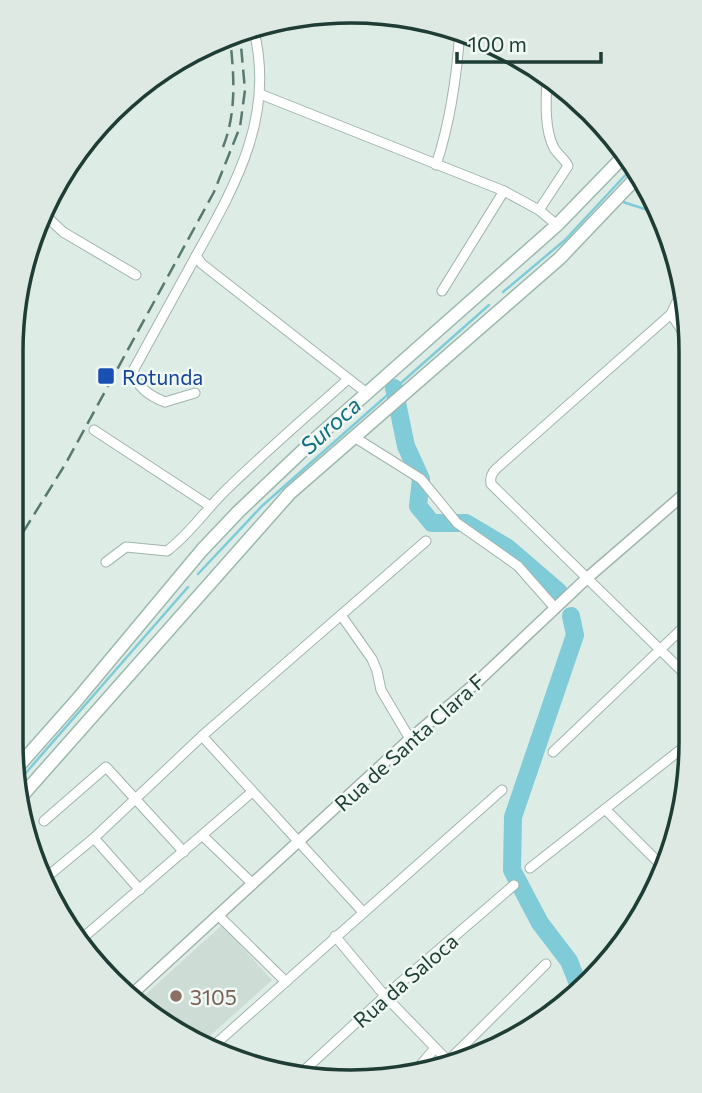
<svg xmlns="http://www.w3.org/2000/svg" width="702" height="1093" font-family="Commissioner,sans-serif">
<rect width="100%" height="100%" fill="#deece6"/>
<path fill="#cddcd5" d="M222,925L272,980L202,1043L143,1012L136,1003Z"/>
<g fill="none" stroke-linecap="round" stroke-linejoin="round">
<g stroke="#80cbd8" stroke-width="2.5">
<path d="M620,201L660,214"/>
<path d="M503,292L565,240L632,168"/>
<path d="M198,574L262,506L489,305"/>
<path d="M17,783L188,587"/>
</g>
<g stroke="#80cbd8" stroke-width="18">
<path d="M394,388L406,446L421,479L418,506L432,523H466L508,548L559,592"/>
<path d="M571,616L575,635L513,817L512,870L540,923L569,961L580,989"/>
</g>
<defs>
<g id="minor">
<path d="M254,31C275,116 236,184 196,256L202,264L368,394"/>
<path d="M260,94L504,191L539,210L557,225"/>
<path d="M436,165C451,120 457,75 460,29"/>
<path d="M539,210L568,166C565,159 558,155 554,148C544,129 546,100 547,78"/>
<path d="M42,212L63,232L136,275"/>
<path d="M442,291L504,191"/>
<path d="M681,293L671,314L497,468C492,473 490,476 491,484L689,678"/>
<path d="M671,314L691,344"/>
<path d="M195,393L165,402C152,397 133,386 134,369L196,256"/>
<path d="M94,430L210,506"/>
<path d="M354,437L421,479L457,523L518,566L555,608"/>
<path d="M106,562L126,547L167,551C191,533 206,509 227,489C266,451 307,416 347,380"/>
<path d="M341,615L372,659L377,671L381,690L410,739"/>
<path d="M202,736L363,912"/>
<path d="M553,752L689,622"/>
<path d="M605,809L666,870"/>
<path d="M44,821L106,767L184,852"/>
<path d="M203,836L253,884"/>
<path d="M94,838L140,890"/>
<path d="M530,868L689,743"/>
<path d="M43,880L94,838L202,736L426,541"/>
<path d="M218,915L286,982"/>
<path d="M335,936L385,996L448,1061L449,1067"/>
<path d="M78,942L252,792"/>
<path d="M211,1048L502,790"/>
<path d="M448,1061L546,964"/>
<path d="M414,1073L435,1048"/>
<path d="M298,1076L385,996L514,885"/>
</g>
<path id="tertiary" d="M129,997L410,739L477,682L586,579L690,489"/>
<g id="secondary">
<path d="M15,770L76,701L202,550L238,512L315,439L557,225L623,157"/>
<path d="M20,798L290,493L560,258L638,176"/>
</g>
</defs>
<use href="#minor" stroke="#a1b4ad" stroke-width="11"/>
<use href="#tertiary" stroke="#a1b4ad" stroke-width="13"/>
<use href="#secondary" stroke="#9cb9ae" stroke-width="15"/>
<use href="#minor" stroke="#fff" stroke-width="9"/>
<use href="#tertiary" stroke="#fff" stroke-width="10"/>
<use href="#secondary" stroke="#fff" stroke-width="12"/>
<g stroke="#587970" stroke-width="2.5" stroke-dasharray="14 7" stroke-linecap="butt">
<path d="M223,147C237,112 234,74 230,38"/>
<path d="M12,550L66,463L214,192L240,127L245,90L240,35"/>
</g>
</g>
<rect fill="#1a4fb4" stroke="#eff8f3" stroke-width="2.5" x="97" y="367" width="18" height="18" rx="3.5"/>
<circle fill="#8d6e63" stroke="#eff8f3" stroke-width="2.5" cx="176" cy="996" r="7"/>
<g text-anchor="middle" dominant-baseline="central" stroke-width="5" stroke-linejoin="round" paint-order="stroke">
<g font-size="21" fill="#164399" stroke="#eff8f3" text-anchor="start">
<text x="122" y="376">Rotunda</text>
</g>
<g font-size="21" fill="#1e3d34" stroke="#eff8f3">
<text transform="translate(409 742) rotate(-42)">Rua de Santa Clara F</text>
<text transform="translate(405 980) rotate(-41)">Rua da Saloca</text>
</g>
<g font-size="21" fill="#785e54" stroke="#eff8f3" text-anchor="start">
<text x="190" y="996">3105</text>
</g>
<g font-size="23" font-style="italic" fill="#126f7f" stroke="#eff8f3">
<text transform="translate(330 425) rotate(-42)">Suroca</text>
</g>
</g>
<path d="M0 0H702V1093H0ZM351 23H351A328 328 0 0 1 679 351V742A328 328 0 0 1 351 1070H351A328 328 0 0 1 23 742V351A328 328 0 0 1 351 23Z" fill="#dee9e4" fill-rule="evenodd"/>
<path fill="none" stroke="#1e3d34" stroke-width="3.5" d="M351 23H351A328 328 0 0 1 679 351V742A328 328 0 0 1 351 1070H351A328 328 0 0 1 23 742V351A328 328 0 0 1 351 23Z"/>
<path d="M457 52v10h144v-10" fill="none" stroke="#1e3d34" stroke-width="3.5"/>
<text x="468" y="52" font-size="21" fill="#1e3d34" stroke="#eff8f3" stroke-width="5" paint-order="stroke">100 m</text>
</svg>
